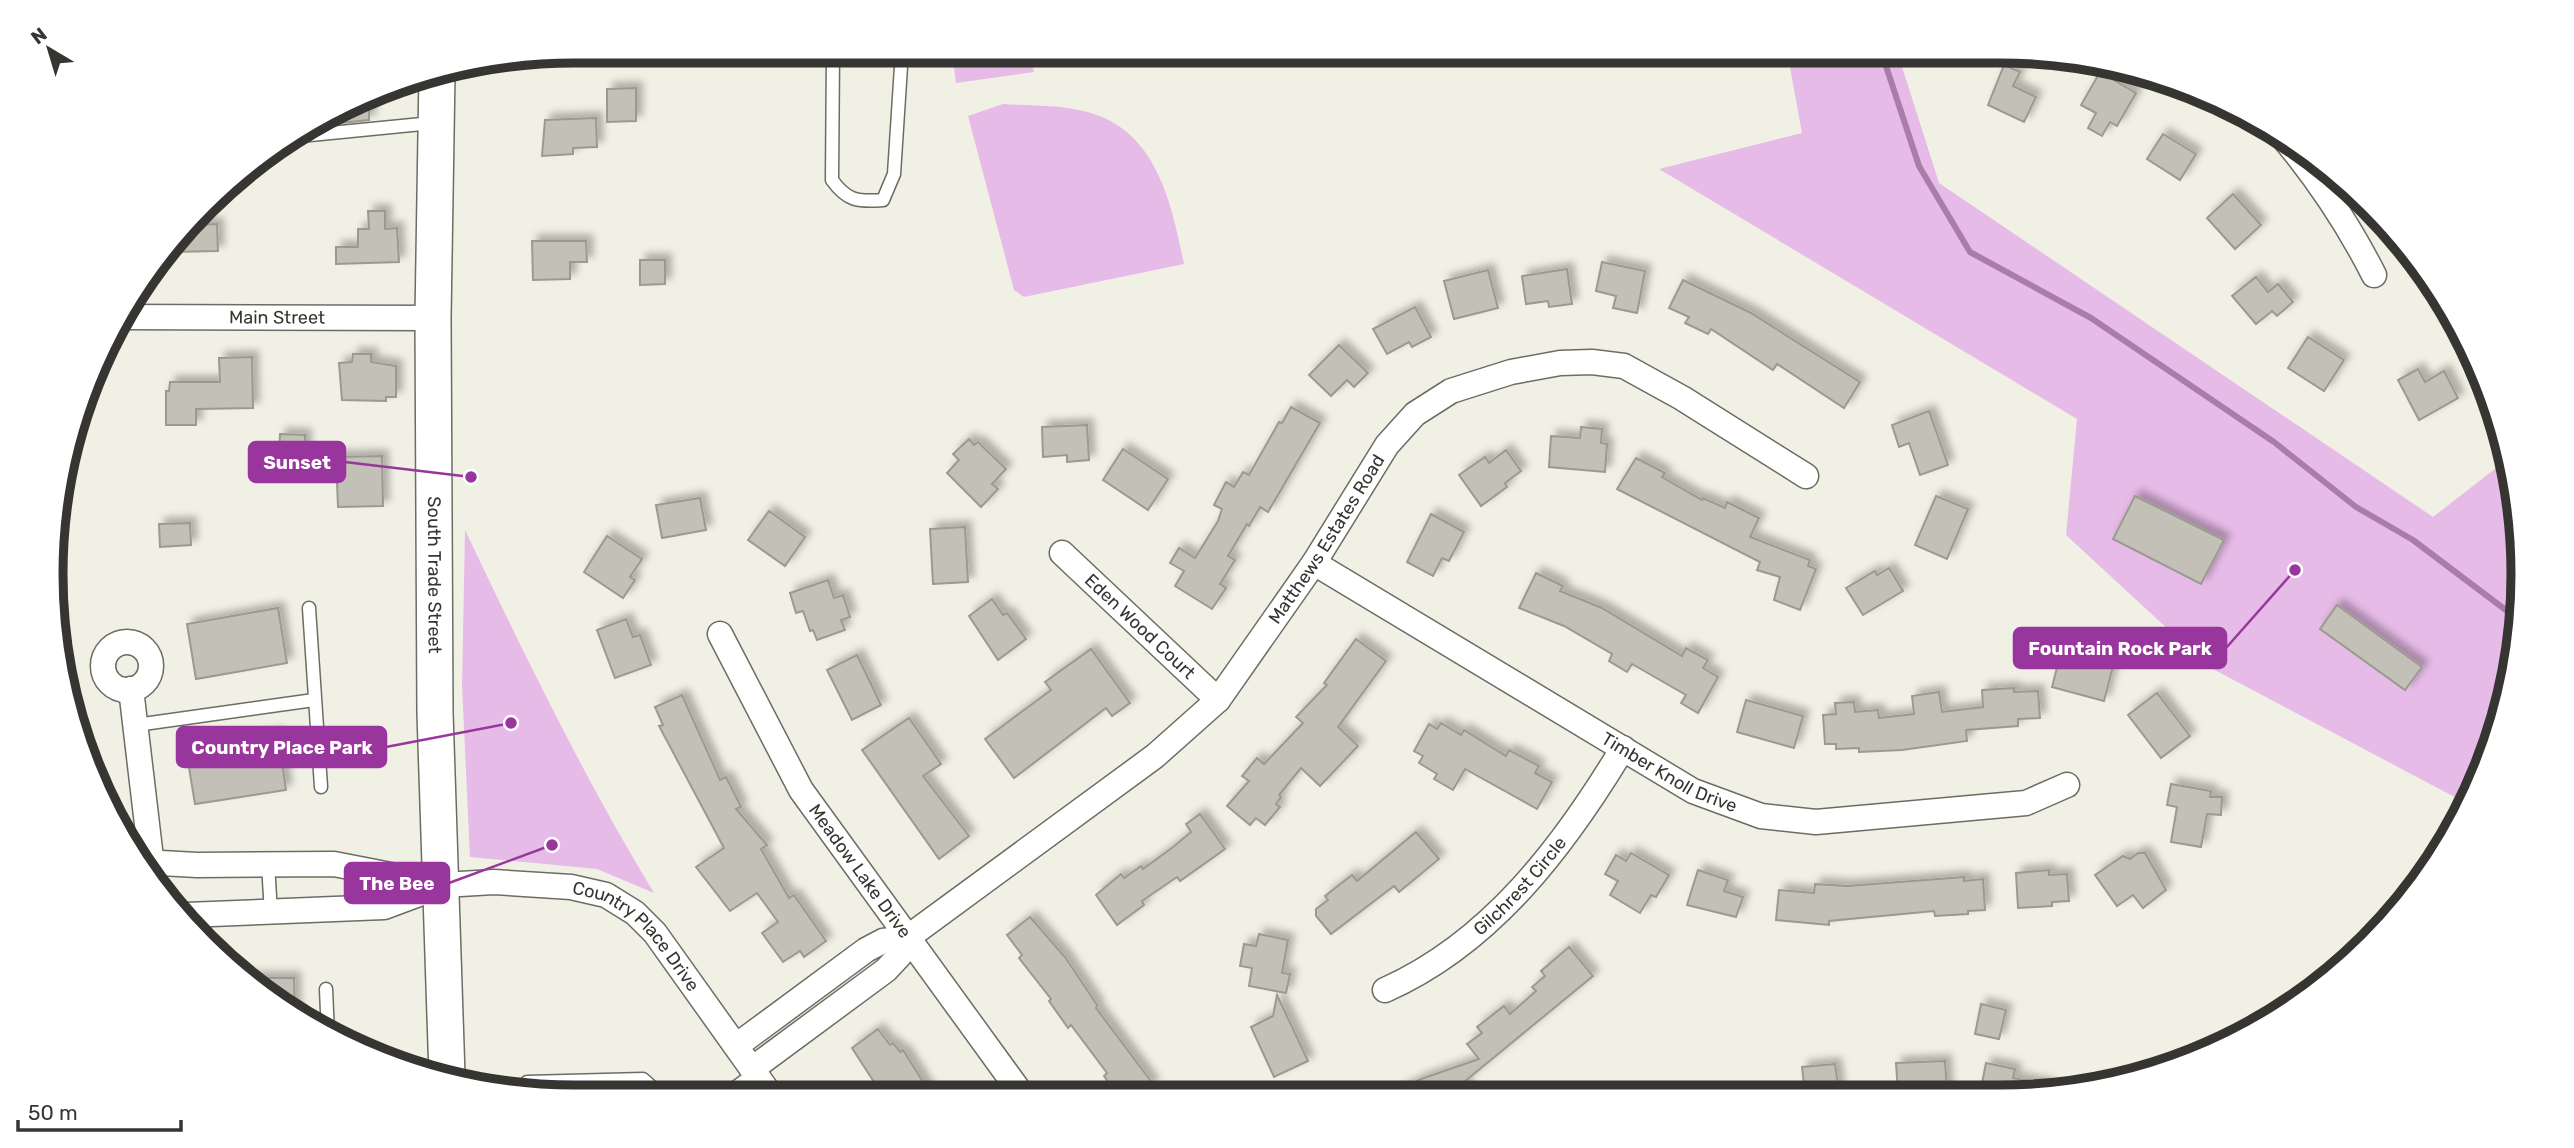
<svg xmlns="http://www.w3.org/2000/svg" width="2574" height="1148" font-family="Rubik,sans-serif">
<defs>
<filter id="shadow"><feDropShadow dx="6" dy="-6" stdDeviation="3.5" flood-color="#0004"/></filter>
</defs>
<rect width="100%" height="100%" fill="#f1f0e5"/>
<g fill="#e6bbe7">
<path d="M952,51H1030L1034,72L956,83Z"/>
<path d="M1787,51H1897L1939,183L2433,517L2509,458L2522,540L2519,643L2495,743L2464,802L2209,667L2066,535L2077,419L1659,169L1802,133Z"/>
<path d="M1003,104C1033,106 1065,104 1094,114C1158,135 1172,206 1184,264L1024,297L1014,290L968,116Z"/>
<path d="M465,530C524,654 583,776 654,893L597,869L470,857L462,686Z"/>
</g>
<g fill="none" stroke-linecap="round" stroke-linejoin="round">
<path stroke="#a97ca9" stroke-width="6" d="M1881,51L1919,166L1970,252L2091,318L2274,442L2356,507L2413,540L2519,620"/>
</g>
<g fill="#c3c1b7" stroke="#9b9a90" stroke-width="2" filter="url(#shadow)">
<path d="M2004,65L2020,72L2013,86L2036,97L2024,122L1988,105Z"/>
<path d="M2100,72L2136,93L2117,126L2110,122L2102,136L2088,128L2096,113L2081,105Z"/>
<path d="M636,88V121L607,122V89Z"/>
<path d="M369,95V120L304,127L313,121Z"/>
<path d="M596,118L597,147L573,148V154L542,156L545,120Z"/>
<path d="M2163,134L2196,154L2180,180L2147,159Z"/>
<path d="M2233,194L2261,225L2235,249L2207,218Z"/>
<path d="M368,211H385V229L397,228L399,262L336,264V247H358V229H369Z"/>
<path d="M217,224L218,251L171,252L193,225Z"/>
<path d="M532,241H586L587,262H570V279L533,280Z"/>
<path d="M640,260H665V284L640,285Z"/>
<path d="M1602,262L1645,271L1637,313L1613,308L1616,296L1596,291Z"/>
<path d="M1567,269L1572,304L1549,307L1548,301L1526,304L1522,276Z"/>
<path d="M1488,270L1498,308L1454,319L1444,281Z"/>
<path d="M2256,277L2268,292L2278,284L2293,302L2277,316L2272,311L2256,324L2232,296Z"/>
<path d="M1683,280L1751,313L1860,382L1844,408L1777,364L1773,370L1711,329L1708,334L1685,323L1689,317L1669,308Z"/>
<path d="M1415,307L1431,337L1412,347L1409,342L1387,354L1373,329Z"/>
<path d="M2308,337L2344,360L2324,391L2288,368Z"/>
<path d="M1339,345L1368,373L1354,387L1347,380L1331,396L1309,375Z"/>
<path d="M353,354H371V362L396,366V397H386V401L342,400L339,363L352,362Z"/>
<path d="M252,357L253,408L196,409V425H166V391H169L170,382H220L219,358Z"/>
<path d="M2418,369L2425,382L2444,371L2458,398L2419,420L2398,380Z"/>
<path d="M1291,407L1320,423L1268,512L1260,507L1249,526L1247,524L1228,556L1235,560L1220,584L1226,588L1212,609L1175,586L1184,571L1170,563L1179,548L1195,558L1218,521L1222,509L1214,505L1226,482L1234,487L1243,472L1249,475L1279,422L1282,423Z"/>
<path d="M1929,411L1948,465L1920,475L1909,443L1899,447L1892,425Z"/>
<path d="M1087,425L1089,460L1067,462V455L1043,457L1042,427Z"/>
<path d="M1581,427L1602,429L1601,443L1607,444L1605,472L1549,467L1551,436L1580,438Z"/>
<path d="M280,434L305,435V458L279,457Z"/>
<path d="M969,439L974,445L978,442L1006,469L992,484L998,489L981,507L947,473L959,460L953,454Z"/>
<path d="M1123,449L1168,479L1148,510L1103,480Z"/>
<path d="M1506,450L1521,471L1505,483L1507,487L1481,506L1459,475L1485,457L1489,463Z"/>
<path d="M382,456L383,506L338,507L336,457Z"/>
<path d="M1636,458L1665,473L1662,477L1702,500L1703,498L1725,508L1727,502L1759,518L1750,537L1810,560L1808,566L1816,569L1800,610L1774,600L1780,577L1757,570L1760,562L1617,489Z"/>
<path d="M1936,496L1968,509L1947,559L1915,545Z"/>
<path d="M2135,496L2224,540L2201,584L2113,539Z"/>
<path d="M700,498L706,530L662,538L656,505Z"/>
<path d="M769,511L805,537L785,566L748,540Z"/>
<path d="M1431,514L1464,532L1449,561L1442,558L1433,576L1407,562Z"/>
<path d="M190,523L191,545L160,547L159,524Z"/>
<path d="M965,527L968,582L933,584L930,529Z"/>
<path d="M607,536L642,559L630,577L635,580L623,598L584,572Z"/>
<path d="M1889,568L1903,591L1863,615L1846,588L1875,571L1877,575Z"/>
<path d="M1536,573L1563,586L1560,591L1602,608L1682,656L1686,648L1708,660L1703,668L1718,677L1698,713L1681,703L1686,695L1632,664L1627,672L1609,661L1612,654L1564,626L1519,608Z"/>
<path d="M828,580L834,598L843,595L850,617L841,620L845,630L817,640L813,630L810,631L803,611L796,613L790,593Z"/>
<path d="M992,599L1003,615L1007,613L1026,639L998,660L969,616Z"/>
<path d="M2337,605L2422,667L2405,690L2320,629Z"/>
<path d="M278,608L287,663L196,679L187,624Z"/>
<path d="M626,619L633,637L640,635L651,665L615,678L597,630Z"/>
<path d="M1356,639L1386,661L1338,727L1358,746L1320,786L1301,768L1279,795L1281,797L1276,804L1280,807L1265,825L1256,818L1250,825L1227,806L1249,781L1242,776L1257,758L1264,764L1303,723L1296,717L1327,685L1324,683Z"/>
<path d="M1091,649L1130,703L1112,716L1106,708L1014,778L985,739L1051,690L1045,682Z"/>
<path d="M2061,652L2113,666L2104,701L2052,687Z"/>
<path d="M857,655L881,705L852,720L827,670Z"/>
<path d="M2014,688V692L2038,691L2040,718L2018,719V726L1966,730L1967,741L1902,750L1859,752V748L1836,749V744H1825L1823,715L1836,714L1835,703L1854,702L1855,712L1878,710L1879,718L1914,714L1912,696L1939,692L1942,712L1983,707L1982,690Z"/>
<path d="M2157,693L2190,736L2161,758L2128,715Z"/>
<path d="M682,695L720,780L726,777L741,807L736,809L767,845L761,849L789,898L794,895L826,941L804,957L800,951L783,962L762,933L778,922L757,893L730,911L696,867L724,848L659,726L663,725L655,707Z"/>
<path d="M1746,700L1803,716L1794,748L1737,732Z"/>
<path d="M909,718L941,764L923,776L969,836L939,859L862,750Z"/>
<path d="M1441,723L1461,735L1464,730L1506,756L1509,750L1539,766L1535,773L1552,782L1537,809L1465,769L1453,790L1434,779L1437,774L1419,763L1423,756L1414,751L1429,724L1437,729Z"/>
<path d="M278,734L286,790L195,804L186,749Z"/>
<path d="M2171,784L2211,791L2210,797H2222L2221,815L2207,814L2201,847L2171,842L2177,807L2167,805Z"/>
<path d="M1200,814L1225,849L1180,881L1177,877L1142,901L1144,905L1117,925L1096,895L1121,874L1124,878L1141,866L1143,869L1173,847L1191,832L1186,824Z"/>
<path d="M1416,832L1439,859L1399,892L1394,886L1331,934L1316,916V909L1328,900L1325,896L1352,875L1357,881Z"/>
<path d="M1631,853L1669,875L1656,897L1651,895L1640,913L1610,895L1618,881L1605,874L1616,855L1626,861Z"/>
<path d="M2138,853H2145L2166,890L2143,908L2133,895L2117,906L2095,875L2123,856L2130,859Z"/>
<path d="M1698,870L1728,880L1724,891L1743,897L1736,917L1687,905Z"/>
<path d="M2049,870V875L2067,874L2069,901L2052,902V906L2018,908L2016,873Z"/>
<path d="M1964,877V881L1983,879L1985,910L1968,911V914L1935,916L1934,911L1829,921V925L1776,920L1779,890L1814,893L1815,884L1847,886Z"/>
<path d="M1030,917L1065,957L1097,1005L1096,1008L1153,1084L1137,1096H1118L1104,1076L1107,1073L1071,1025L1068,1028L1049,1001L1051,999L1019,958L1022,955L1007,935Z"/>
<path d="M1259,934L1288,940L1282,973L1290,974L1286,993L1249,986L1252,968L1240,966L1244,944L1256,946Z"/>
<path d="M1569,947L1593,976L1464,1082L1469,1095H1390L1421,1079L1479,1059L1467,1044L1482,1033L1477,1027L1504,1006L1510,1014L1536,991L1532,987L1545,976L1541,971Z"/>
<path d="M244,978H294L295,1014L272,998Z"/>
<path d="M1277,995L1308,1061L1274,1077L1251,1027L1273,1016Z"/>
<path d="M1981,1004L2006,1010L1999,1039L1975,1034Z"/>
<path d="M878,1029L890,1045L893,1043L900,1052L903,1050L932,1096H883L852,1048Z"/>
<path d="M1945,1061L1947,1093H1898L1896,1063Z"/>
<path d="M1986,1063L2015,1069L2013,1078L2049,1085L2048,1093H1980Z"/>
<path d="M1835,1064L1839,1093L1805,1094L1802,1067Z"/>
</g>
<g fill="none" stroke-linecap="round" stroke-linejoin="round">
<defs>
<g id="lane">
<path d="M833,51L832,180C847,201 858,202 883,200L894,174L902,51"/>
<path d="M290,137L432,123"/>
<path d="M309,608L321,787"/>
<path d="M136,725L314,700"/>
<path d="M268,864L271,913"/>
<path d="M326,989L328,1034"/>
<path d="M522,1089L527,1082L643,1079L663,1097"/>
<path d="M722,1097L755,1073"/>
</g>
<g id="street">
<path d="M2281,135C2318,179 2348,224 2374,275"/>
<path id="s1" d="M119,317L433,318"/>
<path id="s2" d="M1062,553L1218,700"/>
<path id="s3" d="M1314,563L1693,791L1761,816L1816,822L2026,803L2067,785"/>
<path id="s4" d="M720,634L801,790L1023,1096"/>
<circle cx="127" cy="666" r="24"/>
<path d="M131,689L153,875"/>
<path d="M143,862L197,865L334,864L442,885"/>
<path id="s5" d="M186,915L384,907L443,885L494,882L571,887L606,895L635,913L655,933L772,1097"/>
<path id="s6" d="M1385,990C1491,943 1564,846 1623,748"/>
<path id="s7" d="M736,1046L866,950L883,941L907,938L1155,756L1218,700L1314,563L1387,445L1415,414L1451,391L1511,372L1560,363L1592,362L1624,366L1682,398L1806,476"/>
<path d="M752,1069L886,970L900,955L907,938"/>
</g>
<g id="secondary">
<path id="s8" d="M437,73L433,318L435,713L447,1076"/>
</g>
</defs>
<use href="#lane" stroke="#6d6c63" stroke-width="15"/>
<use href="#street" stroke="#6d6c63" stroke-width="27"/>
<use href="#secondary" stroke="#6d6c63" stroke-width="38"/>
<use href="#lane" stroke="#fff" stroke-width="12"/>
<use href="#street" stroke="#fff" stroke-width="24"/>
<use href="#secondary" stroke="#fff" stroke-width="35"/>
</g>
<g text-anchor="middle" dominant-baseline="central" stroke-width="6" stroke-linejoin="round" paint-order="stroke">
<g font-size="18" fill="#363531" stroke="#fff">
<text stroke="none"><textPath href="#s1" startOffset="158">Main Street</textPath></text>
<text stroke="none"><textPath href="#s7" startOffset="791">Matthews Estates Road</textPath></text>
<text stroke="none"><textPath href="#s8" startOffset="502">South Trade Street</textPath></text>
<text stroke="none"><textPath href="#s2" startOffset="107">Eden Wood Court</textPath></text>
<text stroke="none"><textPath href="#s3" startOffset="413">Timber Knoll Drive</textPath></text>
<text stroke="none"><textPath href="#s4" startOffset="276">Meadow Lake Drive</textPath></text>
<text stroke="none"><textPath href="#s6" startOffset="172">Gilchrest Circle</textPath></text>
<text stroke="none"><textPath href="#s5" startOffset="474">Country Place Drive</textPath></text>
</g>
</g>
<path d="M0 0H2574V1148H0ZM574 63H2000A511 511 0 0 1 2511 574V574A511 511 0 0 1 2000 1085H574A511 511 0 0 1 63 574V574A511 511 0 0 1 574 63Z" fill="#fff" fill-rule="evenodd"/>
<path fill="none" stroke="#363531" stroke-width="9" d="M574 63H2000A511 511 0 0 1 2511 574V574A511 511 0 0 1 2000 1085H574A511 511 0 0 1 63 574V574A511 511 0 0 1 574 63Z"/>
<path fill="none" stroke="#98369e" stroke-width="2.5" d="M471 477L345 462M2295 570L2226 648M511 723L386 747M552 845L449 883"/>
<g fill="#98369e" stroke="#fff" stroke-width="2.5">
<circle cx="471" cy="477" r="7"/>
<circle cx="2295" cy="570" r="7"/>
<circle cx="511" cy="723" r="7"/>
<circle cx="552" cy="845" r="7"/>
</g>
<g fill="#98369e" stroke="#98369e" stroke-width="2.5">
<rect x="249" y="442" width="96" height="40" rx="7"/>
<rect x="2014" y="628" width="212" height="40" rx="7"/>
<rect x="177" y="727" width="209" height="40" rx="7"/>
<rect x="345" y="863" width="104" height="40" rx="7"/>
</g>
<g font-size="19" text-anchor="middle" font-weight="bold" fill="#fff">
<text x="297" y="469">Sunset</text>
<text x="2120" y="655">Fountain Rock Park</text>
<text x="282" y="754">Country Place Park</text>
<text x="397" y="890">The Bee</text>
</g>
<g transform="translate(49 49) rotate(322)" stroke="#ffffff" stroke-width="5" paint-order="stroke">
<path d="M0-5L12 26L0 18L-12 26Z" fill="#363531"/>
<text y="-10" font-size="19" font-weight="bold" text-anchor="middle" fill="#363531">N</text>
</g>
<path d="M18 1120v10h163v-10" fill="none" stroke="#363531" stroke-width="3.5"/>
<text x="28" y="1120" font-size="21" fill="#363531" stroke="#ffffff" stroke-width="5" paint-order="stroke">50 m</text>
</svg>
